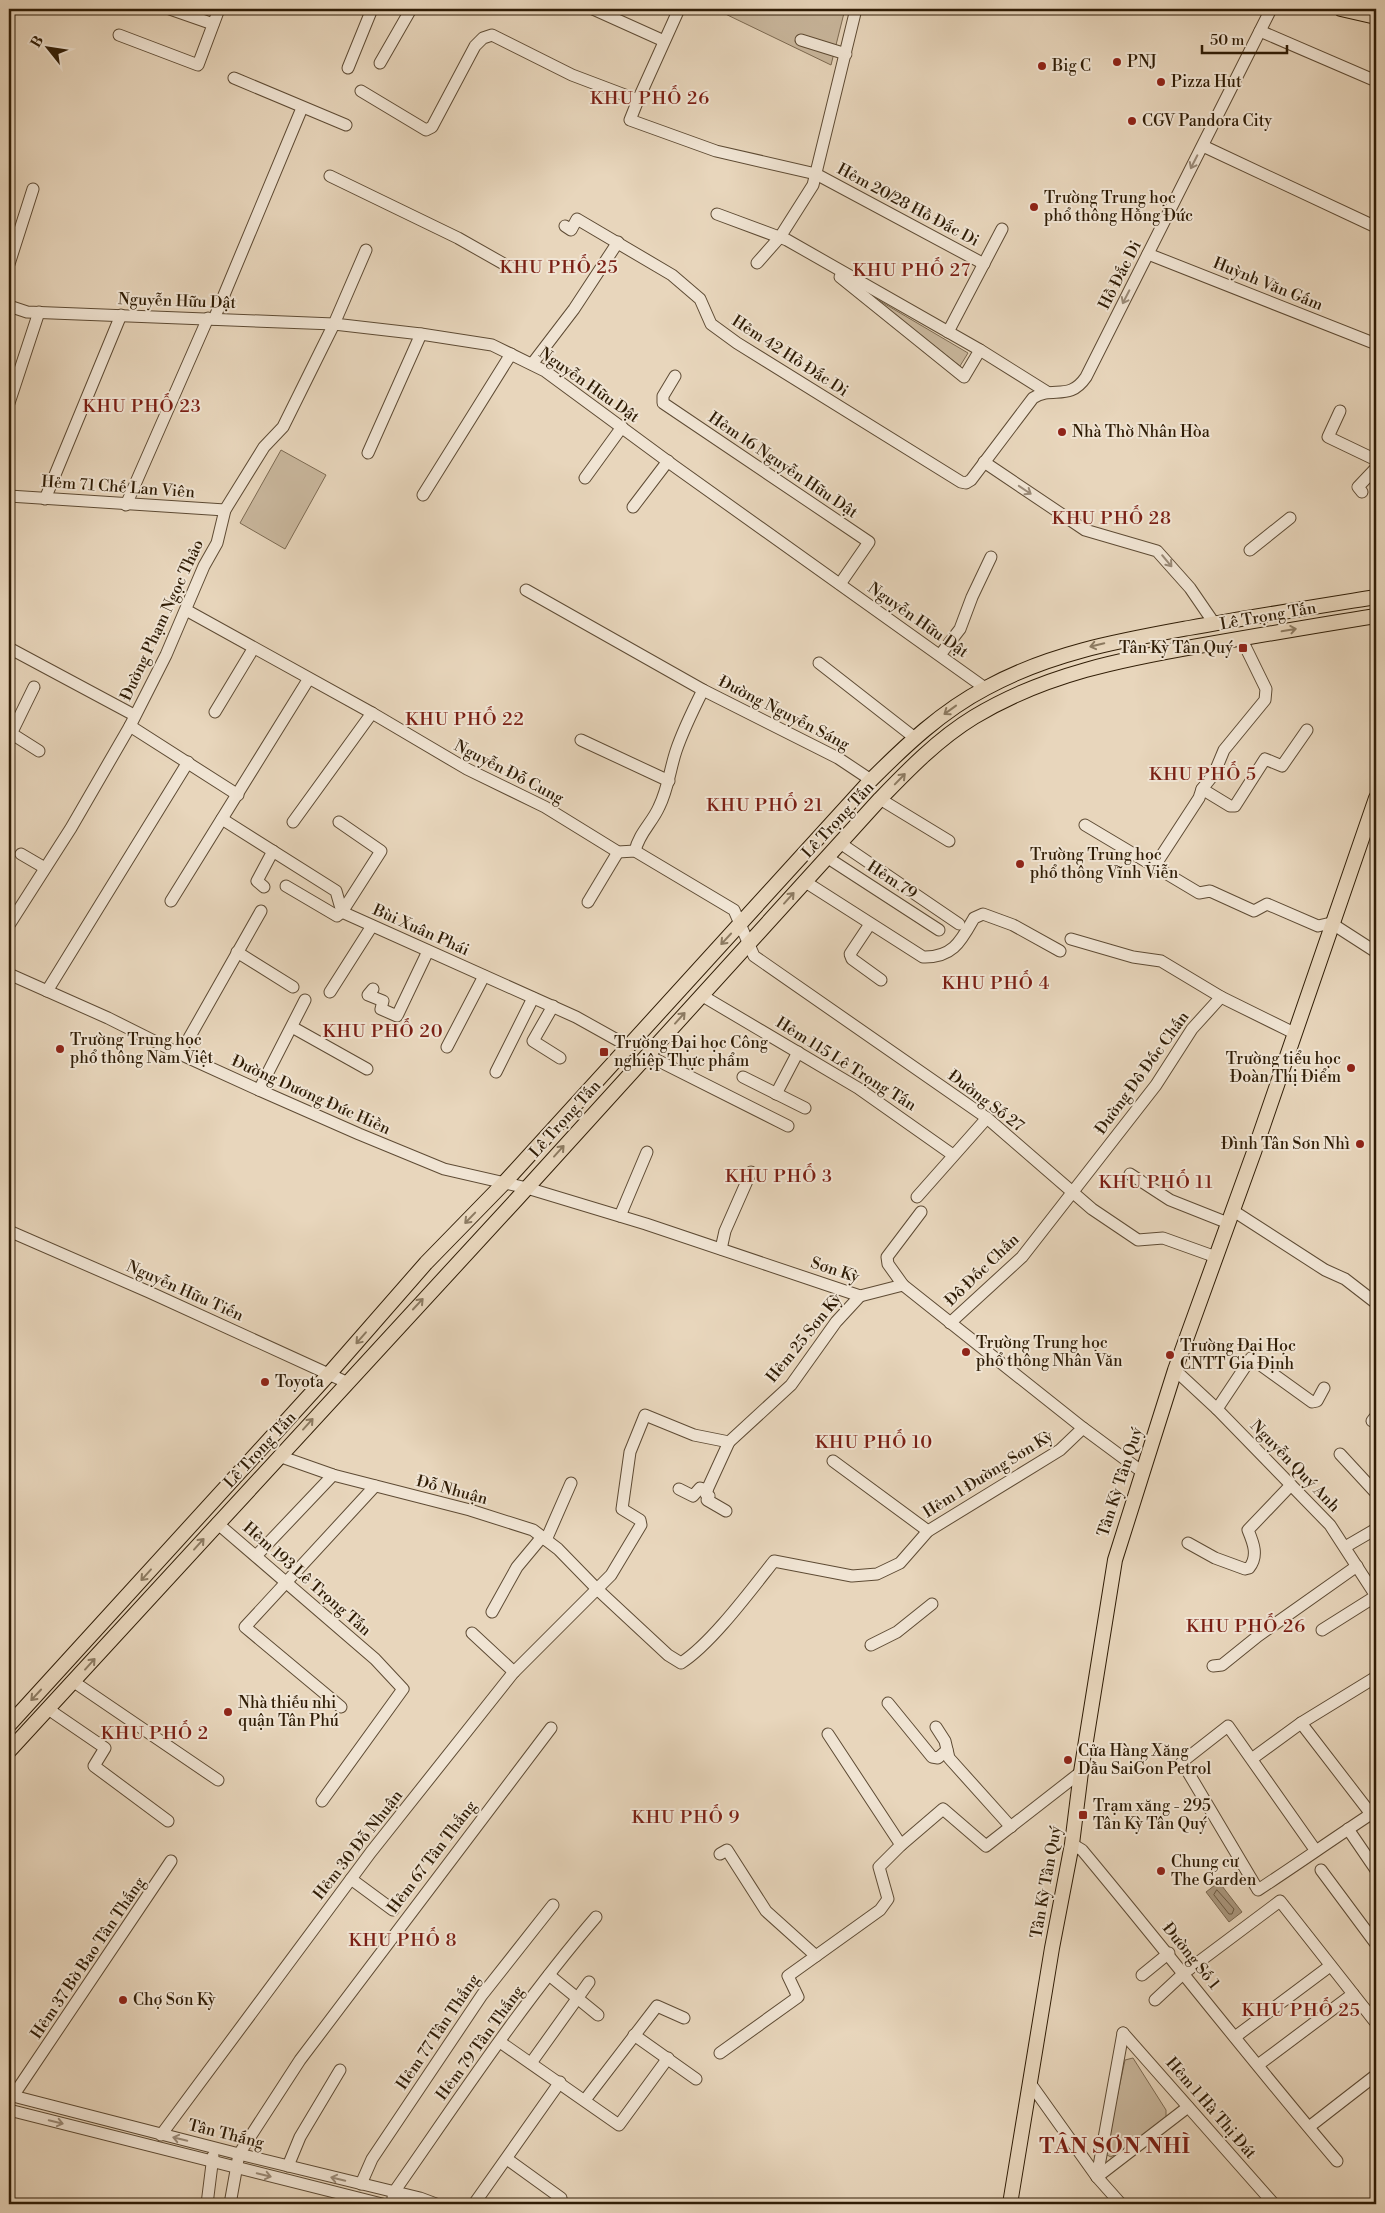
<svg xmlns="http://www.w3.org/2000/svg" width="1385" height="2213" font-family="'Libre Bodoni',serif">
<rect width="100%" height="100%" fill="#e8d6bc"/>
<filter id="stains"><feTurbulence type="fractalNoise" baseFrequency=".004" numOctaves="4"/><feColorMatrix values="0 0 0 0 .2 0 0 0 0 .09 0 0 0 0 .02 0 0 0 .5 -.17"/></filter>
<radialGradient id="worn" r=".72"><stop offset=".6" stop-color="#630" stop-opacity="0"/><stop offset="1" stop-color="#630" stop-opacity=".3"/></radialGradient>
<g fill="#c9b79d" stroke="#7c6a52">
<path d="M715,9H845L831,65Z"/>
<path d="M868,294L968,353L960,366Z"/>
<path d="M281,450L326,475L285,549L240,523Z"/>
<path d="M1133,2058L1166,2110V2121L1111,2157L1105,2154L1125,2060Z"/>
</g>
<path fill="#a9977e" stroke="#79664e" d="M1219,1882L1242,1912L1229,1922L1206,1892Z"/>
<g fill="none" stroke-linecap="round" stroke-linejoin="round">
<path stroke="#6c5a42" stroke-width="1" d="M1217,1890L1234,1909L1232,1914H1229L1214,1895Z"/>
<defs>
<g id="minor">
<path d="M170,9L213,24"/>
<path d="M593,9L664,41"/>
<path d="M1260,31L1376,81"/>
<path d="M119,35L198,65L219,9"/>
<path d="M801,40L846,54"/>
<path d="M380,63L411,9"/>
<path d="M348,68L372,9"/>
<path d="M234,78L346,125"/>
<path d="M361,91L426,130L432,127L475,46L483,38L492,35L572,75L638,100L630,120L716,151L816,174L984,264"/>
<path d="M638,100L679,9"/>
<path d="M1203,146L1376,227"/>
<path d="M330,176L458,238L511,268"/>
<path d="M717,214L787,240L980,350L1047,392"/>
<path d="M565,226L571,230L577,219L672,275L700,299L711,324L737,343L961,482L966,483L971,480L1033,398C1053,385 1069,402 1086,377L1271,9"/>
<path d="M1148,254L1376,344"/>
<path d="M757,263L780,237L813,185L856,9"/>
<path d="M9,264L33,189"/>
<path d="M840,277L964,377L980,350"/>
<path d="M9,306L27,312L334,324L421,334L492,345L545,371L674,466L985,688"/>
<path d="M214,319L302,108"/>
<path d="M948,332L1002,229"/>
<path d="M532,364L574,309L618,242"/>
<path d="M675,376L663,396V403L869,542L840,584"/>
<path d="M9,403L39,312"/>
<path d="M1340,411L1328,437L1376,460"/>
<path d="M368,453L421,334"/>
<path d="M984,462L1085,530L1157,551L1190,588L1214,623"/>
<path d="M585,478L622,427"/>
<path d="M1362,492L1358,487L1376,468"/>
<path d="M423,495L511,354"/>
<path d="M9,496L225,510"/>
<path d="M45,499L121,315"/>
<path d="M126,505L208,318"/>
<path d="M633,507L668,461"/>
<path d="M1250,550L1290,518"/>
<path d="M526,590L703,690"/>
<path d="M186,610L372,713L467,769L545,807L618,852L635,851L734,910L754,956L987,1118L1092,1209L1138,1240L1163,1238L1216,1257"/>
<path d="M9,648L134,715"/>
<path d="M940,655L960,629L972,597L991,557"/>
<path d="M819,663L915,738"/>
<path d="M215,712L253,649"/>
<path d="M130,726L238,795"/>
<path d="M9,732L39,751"/>
<path d="M11,734L34,687"/>
<path d="M581,740L669,781"/>
<path d="M1202,789L1230,806H1235L1265,759L1282,766L1307,730"/>
<path d="M880,799L949,841"/>
<path d="M222,819L336,891L342,912L576,1017L628,1046"/>
<path d="M293,822L372,713"/>
<path d="M1085,825L1199,893L1210,891L1254,911L1267,904L1318,926L1331,923L1376,952"/>
<path d="M840,843L959,924"/>
<path d="M635,851C639,833 652,823 659,807C668,789 670,769 676,751C683,730 693,710 703,690L838,758L871,780"/>
<path d="M21,854L45,868"/>
<path d="M828,858L939,930"/>
<path d="M1154,867L1199,798L1202,789L1214,774L1224,750L1265,700L1266,689L1241,638"/>
<path d="M804,881L923,957C953,958 961,941 974,918L983,914L1013,925L1060,951"/>
<path d="M286,886L337,916L342,912L381,851L339,822"/>
<path d="M264,887L257,881L273,851"/>
<path d="M171,901L308,680"/>
<path d="M588,902L618,852"/>
<path d="M870,924L850,954L852,959L881,980"/>
<path d="M9,925L71,828L130,726L166,655L204,566L217,543L225,510L264,447L283,427L334,324L366,250"/>
<path d="M1071,939L1133,957L1161,961L1221,997L1294,1033"/>
<path d="M237,952L293,987"/>
<path d="M9,974L108,1018L180,1054L259,1090L359,1134L444,1169L527,1188L646,1224L860,1296L903,1285L1083,1428L1141,1471"/>
<path d="M373,989L368,995L383,1001L381,1009L397,1016L428,951"/>
<path d="M47,991L188,762"/>
<path d="M330,992L372,926"/>
<path d="M701,995L858,1088L953,1155"/>
<path d="M553,1006L533,1041L560,1058"/>
<path d="M292,1027L367,1069"/>
<path d="M447,1047L484,976"/>
<path d="M180,1054L261,911"/>
<path d="M647,1055L788,1126"/>
<path d="M496,1072L533,998"/>
<path d="M743,1077L805,1108"/>
<path d="M259,1090L305,1000"/>
<path d="M776,1094L798,1052"/>
<path d="M1130,1174L1170,1200L1228,1223"/>
<path d="M917,1197L987,1118"/>
<path d="M1232,1210L1325,1270L1345,1279L1376,1303"/>
<path d="M620,1216L647,1152"/>
<path d="M9,1231L149,1292L346,1382"/>
<path d="M721,1249L725,1231L751,1172"/>
<path d="M903,1285L888,1264L887,1257L921,1212"/>
<path d="M950,1323L1022,1257L1156,1085L1192,1029L1221,997"/>
<path d="M1175,1370L1217,1409L1330,1525L1376,1596"/>
<path d="M1217,1409L1251,1358L1312,1402L1317,1401L1324,1388"/>
<path d="M1372,1421L1376,1416"/>
<path d="M1340,1454L1376,1493"/>
<path d="M279,1456L333,1475L470,1510L533,1530L558,1549L597,1589L668,1655L681,1663C711,1644 751,1590 774,1561L852,1576L877,1574L900,1563L928,1531L1060,1450L1083,1428"/>
<path d="M833,1461L928,1531"/>
<path d="M679,1489L693,1496L700,1488L707,1490"/>
<path d="M707,1490L729,1442"/>
<path d="M707,1490L706,1494L709,1496L707,1500L726,1511"/>
<path d="M217,1523L375,1659L403,1689L322,1801"/>
<path d="M546,1540L571,1483"/>
<path d="M1188,1543L1215,1558L1245,1569L1249,1568C1259,1556 1253,1542 1248,1530L1291,1485"/>
<path d="M1345,1547L1376,1529"/>
<path d="M256,1556L333,1475"/>
<path d="M492,1612L517,1567L542,1537"/>
<path d="M1322,1630L1376,1596"/>
<path d="M472,1633L514,1672"/>
<path d="M871,1645L897,1632L932,1604"/>
<path d="M1213,1666L1222,1665L1258,1636L1357,1566"/>
<path d="M74,1682L218,1780"/>
<path d="M888,1703L932,1757L938,1758L947,1750"/>
<path d="M341,1707L245,1627L375,1486"/>
<path d="M48,1709L105,1748L94,1766L168,1821"/>
<path d="M1301,1723L1371,1814C1333,1839 1296,1865 1258,1890L1182,1762L1228,1726L1316,1851"/>
<path d="M936,1727L945,1741L949,1758L1011,1827"/>
<path d="M828,1734L901,1845"/>
<path d="M1253,1758L1301,1723L1376,1677"/>
<path d="M1348,1829L1376,1870"/>
<path d="M1072,1844L1082,1850C1168,1953 1250,2059 1337,2161"/>
<path d="M720,1854L727,1850L766,1911L816,1956"/>
<path d="M1321,1870L1376,1944"/>
<path d="M351,1879L393,1910"/>
<path d="M549,1975L598,2015"/>
<path d="M1142,1975L1169,1953"/>
<path d="M1155,2000L1184,1973L1280,1901L1376,2023"/>
<path d="M1123,2033L1274,2204"/>
<path d="M634,2035L696,2079"/>
<path d="M1235,2037L1330,1966"/>
<path d="M500,2042L619,2125L668,2058"/>
<path d="M720,2053L798,1997L788,1976L880,1910L888,1899L879,1867L901,1845L943,1809L986,1846L1081,1772"/>
<path d="M531,2063L589,1982"/>
<path d="M1258,2065L1353,1994"/>
<path d="M1030,2083L1097,2177L1121,2204"/>
<path d="M9,2095L239,2154L420,2198L436,2204"/>
<path d="M13,2096L171,1861"/>
<path d="M585,2100L657,2006L684,2018"/>
<path d="M9,2110L382,2204"/>
<path d="M1309,2127L1376,2075"/>
<path d="M161,2135L371,1852L513,1673L611,1575L641,1525L640,1520L622,1509L630,1452L645,1415L694,1435L729,1442L791,1385L836,1322L860,1296"/>
<path d="M507,2159L561,2198L556,2204"/>
<path d="M288,2166L300,2137L340,2070"/>
<path d="M1097,2177L1123,2033"/>
<path d="M1097,2177L1188,2107"/>
<path d="M361,2184L372,2159L482,1995L553,1905"/>
<path d="M207,2204L213,2156"/>
<path d="M230,2204L239,2154L300,2060L551,1728"/>
<path d="M392,2204L394,2192C459,2099 522,2003 596,1917"/>
<path d="M474,2204L560,2082"/>
</g>
<g id="major">
<path d="M1341,9L1376,17"/>
<path d="M9,1725L329,1374L426,1263L504,1183L871,780C906,745 942,711 986,688C1050,653 1118,641 1189,628C1251,617 1314,607 1376,597"/>
<path d="M9,1751L516,1200L880,799C908,770 938,739 974,717C1045,674 1123,659 1204,645C1261,635 1319,625 1376,616"/>
<path d="M1010,2204L1052,1948L1072,1844L1081,1772L1115,1560L1175,1370L1254,1152L1376,798"/>
</g>
</defs>
<use href="#minor" stroke="#5e4b34" stroke-width="13"/>
<use href="#major" stroke="#301d06" stroke-width="16"/>
<use href="#minor" stroke="#f0e4d3" stroke-width="11"/>
<use href="#major" stroke="#e8d6bc" stroke-width="14"/>
</g>
<defs><path id="oneway-shaft" d="M-6 0H5M1.5-3L5.5 0L1.5 3" fill="none" stroke-width="1.6" stroke-linecap="round" stroke-linejoin="round" transform="scale(1.25)"/></defs>
<g stroke="#9a8a77">
<use href="#oneway-shaft" transform="translate(1194 162) rotate(117)"/>
<use href="#oneway-shaft" transform="translate(1126 297) rotate(117)"/>
<use href="#oneway-shaft" transform="translate(1025 490) rotate(34)"/>
<use href="#oneway-shaft" transform="translate(1167 561) rotate(50)"/>
<use href="#oneway-shaft" transform="translate(56 2122) rotate(14)"/>
<use href="#oneway-shaft" transform="translate(180 2139) rotate(-166)"/>
<use href="#oneway-shaft" transform="translate(264 2175) rotate(14)"/>
<use href="#oneway-shaft" transform="translate(338 2179) rotate(-166)"/>
</g>
<g stroke="#8c7a61">
<use href="#oneway-shaft" transform="translate(1289 630) rotate(-10)"/>
<use href="#oneway-shaft" transform="translate(1097 645) rotate(166)"/>
<use href="#oneway-shaft" transform="translate(950 710) rotate(144)"/>
<use href="#oneway-shaft" transform="translate(900 779) rotate(-46)"/>
<use href="#oneway-shaft" transform="translate(789 898) rotate(-48)"/>
<use href="#oneway-shaft" transform="translate(726 939) rotate(133)"/>
<use href="#oneway-shaft" transform="translate(680 1018) rotate(-48)"/>
<use href="#oneway-shaft" transform="translate(559 1151) rotate(-48)"/>
<use href="#oneway-shaft" transform="translate(470 1218) rotate(134)"/>
<use href="#oneway-shaft" transform="translate(418 1304) rotate(-47)"/>
<use href="#oneway-shaft" transform="translate(361 1338) rotate(131)"/>
<use href="#oneway-shaft" transform="translate(308 1424) rotate(-48)"/>
<use href="#oneway-shaft" transform="translate(199 1544) rotate(-48)"/>
<use href="#oneway-shaft" transform="translate(146 1575) rotate(132)"/>
<use href="#oneway-shaft" transform="translate(90 1664) rotate(-48)"/>
<use href="#oneway-shaft" transform="translate(36 1695) rotate(133)"/>
</g>
<g fill="#8f2418" stroke="#f0e4d3" stroke-width="2">
<circle cx="1117" cy="62" r="5"/>
<circle cx="1042" cy="66" r="5"/>
<circle cx="1161" cy="82" r="5"/>
<circle cx="1132" cy="121" r="5"/>
<circle cx="1034" cy="207" r="5"/>
<circle cx="1062" cy="432" r="5"/>
<rect x="1238" y="643" width="10" height="10" rx="2.5"/>
<circle cx="1020" cy="864" r="5"/>
<circle cx="60" cy="1049" r="5"/>
<rect x="599" y="1047" width="10" height="10" rx="2.5"/>
<circle cx="1351" cy="1068" r="5"/>
<circle cx="1360" cy="1144" r="5"/>
<circle cx="966" cy="1352" r="5"/>
<circle cx="1170" cy="1355" r="5"/>
<circle cx="265" cy="1382" r="5"/>
<circle cx="228" cy="1712" r="5"/>
<circle cx="1068" cy="1760" r="5"/>
<rect x="1078" y="1810" width="10" height="10" rx="2.5"/>
<circle cx="1161" cy="1871" r="5"/>
<circle cx="123" cy="2000" r="5"/>
</g>
<g text-anchor="middle" dominant-baseline="central" stroke-width="4" stroke-linejoin="round" paint-order="stroke">
<g font-size="16" fill="#301d06" stroke="#f0e4d3" text-anchor="start">
<text x="1127" y="62">PNJ</text>
<text x="1052" y="66">Big C</text>
<text x="1171" y="82">Pizza Hut</text>
<text x="1142" y="121">CGV Pandora City</text>
<text x="1044" y="198">Trường Trung học<tspan x="1044" dy="18">phổ thông Hồng Đức</tspan></text>
<text x="1072" y="432">Nhà Thờ Nhân Hòa</text>
<text x="1233" y="648" text-anchor="end">Tân Kỳ Tân Quý</text>
<text x="1030" y="855">Trường Trung học<tspan x="1030" dy="18">phổ thông Vĩnh Viễn</tspan></text>
<text x="70" y="1040">Trường Trung học<tspan x="70" dy="18">phổ thông Nam Việt</tspan></text>
<text x="614" y="1043">Trường Đại học Công<tspan x="614" dy="18">nghiệp Thực phẩm</tspan></text>
<text x="1341" y="1059" text-anchor="end">Trường tiểu học<tspan x="1341" dy="18">Đoàn Thị Điểm</tspan></text>
<text x="1350" y="1144" text-anchor="end">Đình Tân Sơn Nhì</text>
<text x="976" y="1343">Trường Trung học<tspan x="976" dy="18">phổ thông Nhân Văn</tspan></text>
<text x="1180" y="1346">Trường Đại Học<tspan x="1180" dy="18">CNTT Gia Định</tspan></text>
<text x="275" y="1382">Toyota</text>
<text x="238" y="1703">Nhà thiếu nhi<tspan x="238" dy="18">quận Tân Phú</tspan></text>
<text x="1078" y="1751">Cửa Hàng Xăng<tspan x="1078" dy="18">Dầu SaiGon Petrol</tspan></text>
<text x="1093" y="1806">Trạm xăng - 295<tspan x="1093" dy="18">Tân Kỳ Tân Quý</tspan></text>
<text x="1171" y="1862">Chung cư<tspan x="1171" dy="18">The Garden</tspan></text>
<text x="133" y="2000">Chợ Sơn Kỳ</text>
</g>
<g font-size="16" fill="#301d06" stroke="#f0e4d3">
<text transform="translate(908 205) rotate(28)">Hẻm 20/28 Hồ Đắc Di</text>
<text transform="translate(1120 275) rotate(-63)">Hồ Đắc Di</text>
<text transform="translate(1268 284) rotate(22)">Huỳnh Văn Gấm</text>
<text transform="translate(177 301) rotate(2)">Nguyễn Hữu Dật</text>
<text transform="translate(790 356) rotate(33)">Hẻm 42 Hồ Đắc Di</text>
<text transform="translate(589 385) rotate(35)">Nguyễn Hữu Dật</text>
<text transform="translate(783 465) rotate(34)">Hẻm 16 Nguyễn Hữu Dật</text>
<text transform="translate(118 487) rotate(4)">Hẻm 71 Chế Lan Viên</text>
<text transform="translate(1268 616) rotate(-10)">Lê Trọng Tấn</text>
<text transform="translate(162 620) rotate(-65)">Đường Phạm Ngọc Thảo</text>
<text transform="translate(918 620) rotate(35)">Nguyễn Hữu Dật</text>
<text transform="translate(784 713) rotate(27)">Đường Nguyễn Sáng</text>
<text transform="translate(509 772) rotate(27)">Nguyễn Đỗ Cung</text>
<text transform="translate(838 820) rotate(-47)">Lê Trọng Tấn</text>
<text transform="translate(892 880) rotate(33)">Hẻm 79</text>
<text transform="translate(421 930) rotate(24)">Bùi Xuân Phái</text>
<text transform="translate(846 1064) rotate(32)">Hẻm 115 Lê Trọng Tấn</text>
<text transform="translate(1142 1073) rotate(-54)">Đường Đô Đốc Chấn</text>
<text transform="translate(311 1095) rotate(24)">Đường Dương Đức Hiền</text>
<text transform="translate(986 1101) rotate(37)">Đường Số 27</text>
<text transform="translate(565 1119) rotate(-48)">Lê Trọng Tấn</text>
<text transform="translate(835 1270) rotate(18)">Sơn Kỳ</text>
<text transform="translate(982 1270) rotate(-44)">Đô Đốc Chấn</text>
<text transform="translate(185 1291) rotate(24)">Nguyễn Hữu Tiến</text>
<text transform="translate(804 1338) rotate(-51)">Hẻm 25 Sơn Kỳ</text>
<text transform="translate(260 1450) rotate(-47)">Lê Trọng Tấn</text>
<text transform="translate(1295 1466) rotate(46)">Nguyễn Quý Anh</text>
<text transform="translate(988 1474) rotate(-32)">Hẻm 1 Đường Sơn Kỳ</text>
<text transform="translate(1120 1482) rotate(-72)">Tân Kỳ Tân Quý</text>
<text transform="translate(452 1490) rotate(15)">Đỗ Nhuận</text>
<text transform="translate(307 1579) rotate(41)">Hẻm 193 Lê Trọng Tấn</text>
<text transform="translate(358 1845) rotate(-52)">Hẻm 30 Đỗ Nhuận</text>
<text transform="translate(432 1857) rotate(-53)">Hẻm 67 Tân Thắng</text>
<text transform="translate(1046 1882) rotate(-80)">Tân Kỳ Tân Quý</text>
<text transform="translate(1191 1956) rotate(51)">Đường Số 1</text>
<text transform="translate(88 1958) rotate(-56)">Hẻm 37 Bờ Bao Tân Thắng</text>
<text transform="translate(438 2032) rotate(-56)">Hẻm 77 Tân Thắng</text>
<text transform="translate(480 2043) rotate(-54)">Hẻm 79 Tân Thắng</text>
<text transform="translate(1211 2108) rotate(49)">Hẻm 1 Hà Thị Đát</text>
<text transform="translate(226 2134) rotate(14)">Tân Thắng</text>
</g>
<g font-size="18" letter-spacing="1" fill="#7a1f14" stroke="#f0e4d3">
<text x="650" y="98">KHU PHỐ 26</text>
<text x="559" y="267">KHU PHỐ 25</text>
<text x="912" y="270">KHU PHỐ 27</text>
<text x="142" y="406">KHU PHỐ 23</text>
<text x="1112" y="518">KHU PHỐ 28</text>
<text x="465" y="719">KHU PHỐ 22</text>
<text x="1203" y="774">KHU PHỐ 5</text>
<text x="765" y="805">KHU PHỐ 21</text>
<text x="996" y="983">KHU PHỐ 4</text>
<text x="383" y="1031">KHU PHỐ 20</text>
<text x="779" y="1176">KHU PHỐ 3</text>
<text x="1156" y="1182">KHU PHỐ 11</text>
<text x="874" y="1442">KHU PHỐ 10</text>
<text x="1246" y="1626">KHU PHỐ 26</text>
<text x="155" y="1733">KHU PHỐ 2</text>
<text x="686" y="1817">KHU PHỐ 9</text>
<text x="403" y="1940">KHU PHỐ 8</text>
<text x="1301" y="2010">KHU PHỐ 25</text>
</g>
<g font-size="21" font-weight="bold" letter-spacing="1" fill="#7a1f14" stroke="#f0e4d3">
<text x="1115" y="2147">TÂN SƠN NHÌ</text>
</g>
</g>
<rect width="1385" height="2213" fill="none" stroke="#e8d6bc" stroke-width="30"/>
<rect x="10" y="10" width="1365" height="2193" fill="none" stroke="#301d06" stroke-width="2.5"/>
<rect x="15" y="15" width="1355" height="2183" fill="none" stroke="#301d06"/>
<g transform="translate(48 48) rotate(300)" stroke="#f0e4d3" stroke-width="4" paint-order="stroke">
<path d="M0-4L9 19L0 12L-9 19Z" fill="#301d06"/>
<text y="-8" font-size="14" font-weight="bold" text-anchor="middle" fill="#301d06">B</text>
</g>
<path d="M1202 45v8h85v-8" fill="none" stroke="#301d06" stroke-width="2.5"/>
<text x="1210" y="45" font-size="15" fill="#301d06" stroke="#f0e4d3" stroke-width="4" paint-order="stroke">50 m</text>
<rect width="100%" height="100%" filter="url(#stains)"/>
<rect width="100%" height="100%" fill="url(#worn)"/>
</svg>
